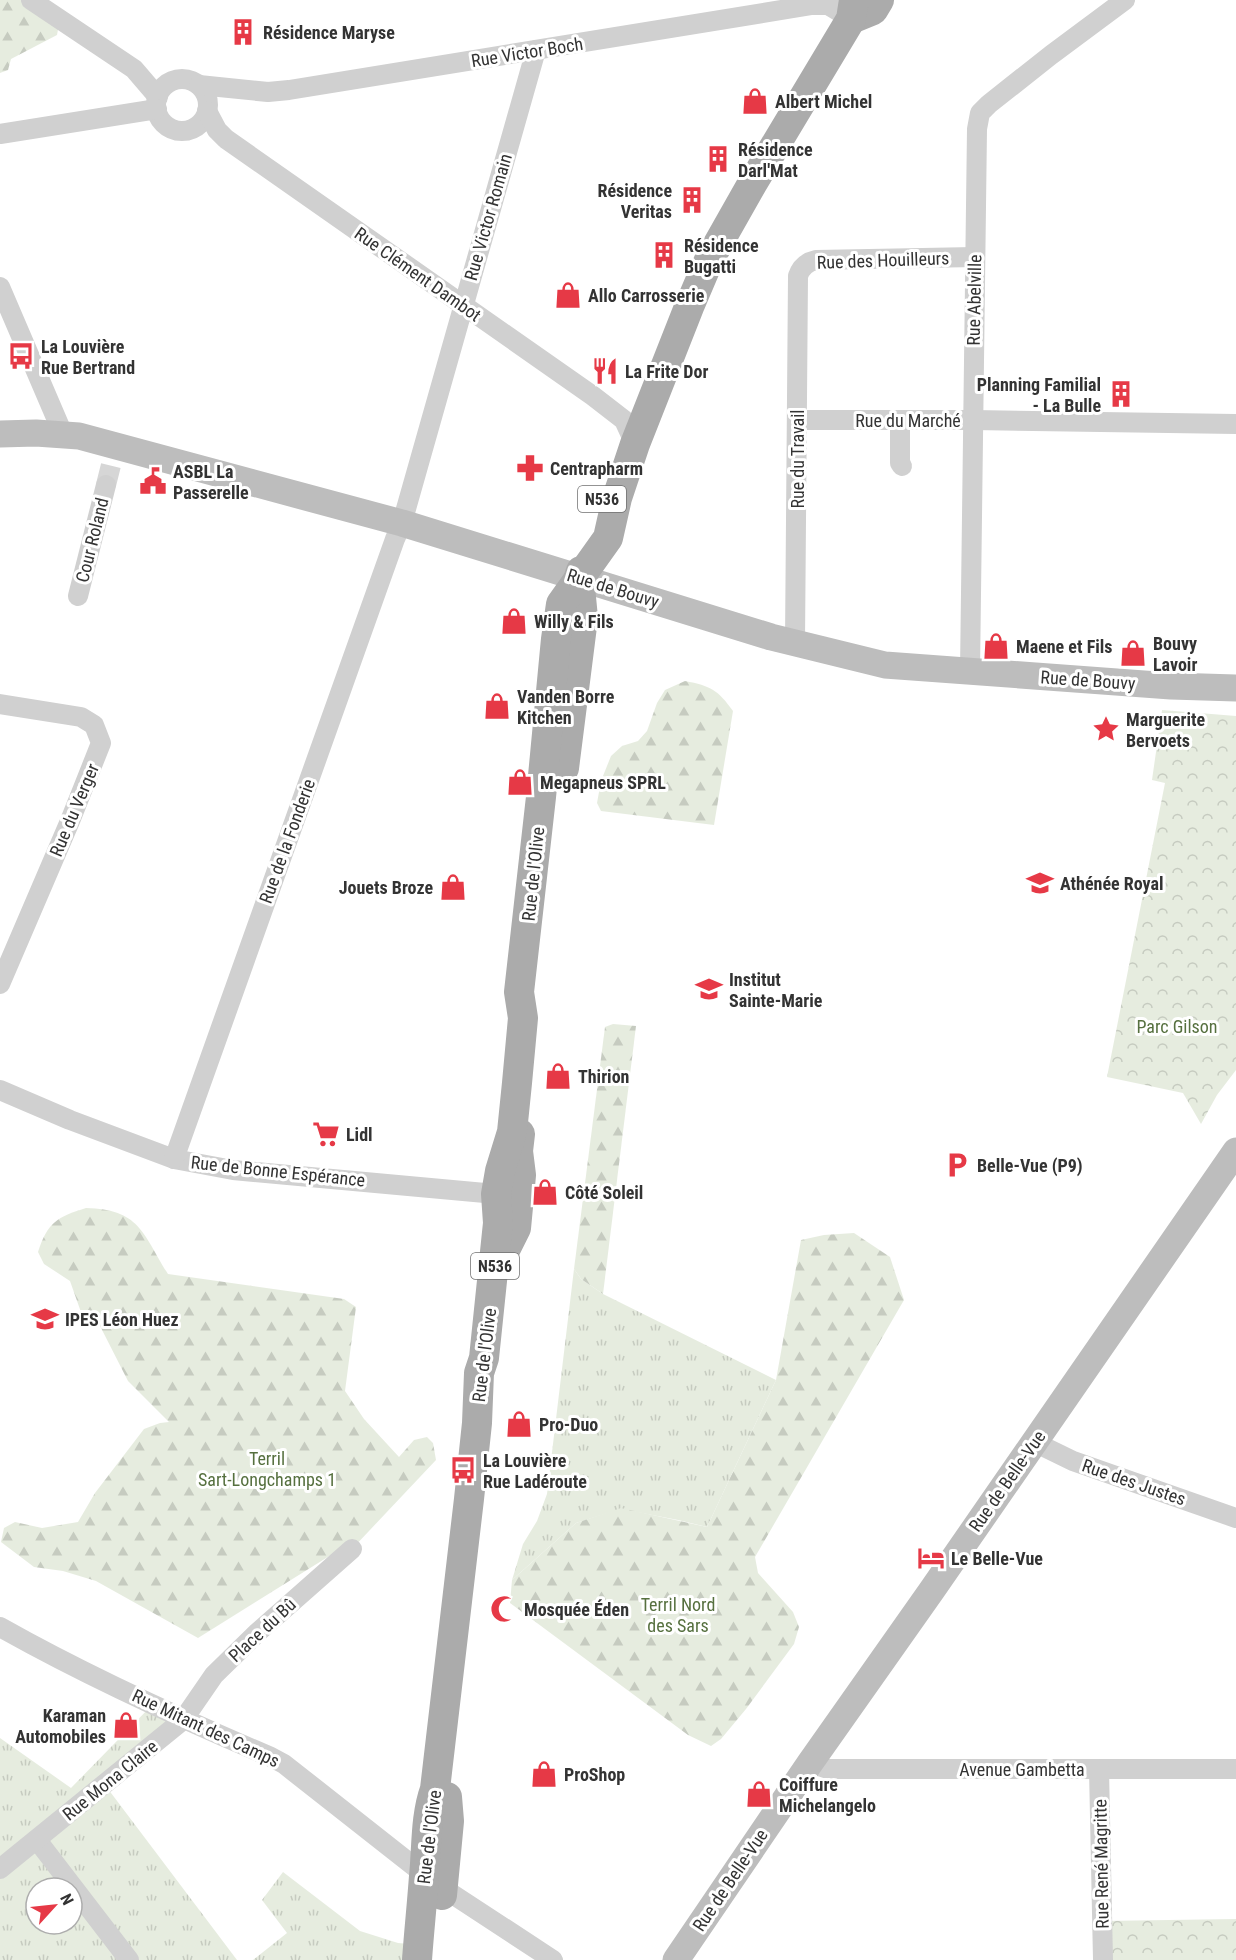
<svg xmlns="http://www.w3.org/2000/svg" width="1236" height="1960" font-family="'Roboto Condensed',sans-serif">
<defs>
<pattern id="grass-tufts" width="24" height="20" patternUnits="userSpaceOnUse" patternTransform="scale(1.5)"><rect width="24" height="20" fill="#e6ecdf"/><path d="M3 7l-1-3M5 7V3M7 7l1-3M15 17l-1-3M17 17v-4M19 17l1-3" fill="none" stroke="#c6cbc0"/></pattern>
<pattern id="forest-firs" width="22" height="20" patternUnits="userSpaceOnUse" patternTransform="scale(1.5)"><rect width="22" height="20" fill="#e6ecdf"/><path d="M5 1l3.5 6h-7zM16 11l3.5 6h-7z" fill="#c6cbc0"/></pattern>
<pattern id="park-crowns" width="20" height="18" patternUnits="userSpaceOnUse" patternTransform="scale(1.5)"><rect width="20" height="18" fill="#e6ecdf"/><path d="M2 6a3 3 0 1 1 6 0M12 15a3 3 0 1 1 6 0" fill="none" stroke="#c6cbc0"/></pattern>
</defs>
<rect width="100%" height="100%" fill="#fff"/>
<g fill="url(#grass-tufts)" fill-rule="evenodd">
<path d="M574,1269L581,1279L603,1294L776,1380L707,1527L678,1520L621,1509L576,1523L512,1580L523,1544L537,1521L547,1494Z"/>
<path d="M153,1704L183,1720L105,1785L237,1960H0V1738L71,1788ZM36,1888H72V1924H36Z"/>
<path d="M283,1872L360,1931L398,1943L422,1945L420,1960H253L287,1933L262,1900Z"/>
</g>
<g fill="url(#forest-firs)">
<path d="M0,0H31L60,19L57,35L11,59L8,70L0,73Z"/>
<path d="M685,681C711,686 718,690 733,711L714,825L601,811L597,803L601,781L611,756L622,746L638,741L647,731L657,703L665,690Z"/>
<path d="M613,1024L636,1026L603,1294L581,1279L574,1269L605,1027Z"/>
<path d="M86,1208C140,1209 143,1234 168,1274L344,1299L356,1307L345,1391L364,1419L399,1457L414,1440L427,1437L433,1443L436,1460L352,1549L347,1545L198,1638L96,1581L63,1571L34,1567L1,1542L4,1528L15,1522L42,1528L78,1522L95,1493L144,1429L160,1423L169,1422L128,1381L99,1324L82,1315L70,1281L44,1264L38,1252C48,1222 57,1217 86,1208Z"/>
<path d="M854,1233L890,1257L904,1300L755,1557L758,1573L793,1612L799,1627L794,1644L746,1709L721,1739L711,1746L688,1735L510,1603L512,1580L576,1523L621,1508L707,1527L776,1380L801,1240L824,1235Z"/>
</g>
<g fill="url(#park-crowns)">
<path d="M1162,710L1236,716V1070L1217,1095L1201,1124L1183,1093L1107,1077L1165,783L1152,780Z"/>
<path d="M1236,1919V1960H1103L1102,1921Z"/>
</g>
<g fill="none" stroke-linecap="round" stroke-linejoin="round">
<path stroke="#d6d6d6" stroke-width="20" stroke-dasharray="20 10" stroke-linecap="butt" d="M106,485L112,461"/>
<g stroke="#d0d0d0" stroke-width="20">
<path d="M31,0L134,69L158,97"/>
<circle cx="182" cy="105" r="26"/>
<path d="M199,85L268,92L289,90L812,5H828L851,19"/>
<path d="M207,111L217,130L226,139L593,396L624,420L635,444"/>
<path d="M0,134L157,109"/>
<path d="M0,287L63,434"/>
<path d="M797,420H973L1236,424"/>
<path d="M900,420V463L902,466"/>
<path d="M78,596L106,485"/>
<path d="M795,642L798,276C801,267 807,262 816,260L975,257"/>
<path d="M970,671L977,129L980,113L989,104L1051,55L1125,0"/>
<path d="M0,704L81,717L94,725L101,743L70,821L0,984"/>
<path d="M0,1090L70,1120L174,1159L233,1170L496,1194L504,1200"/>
<path d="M174,1159L395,539L402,523L536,50"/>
<path d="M1034,1442L1073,1461L1236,1518"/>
<path d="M0,1627C87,1676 179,1718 271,1757L284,1764L425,1875"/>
<path d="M810,1763L828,1769H1236"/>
<path d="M1099,1769L1103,1960"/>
<path d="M37,1840L129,1960"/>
<path d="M0,1869L183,1720L214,1675L258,1632L352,1549"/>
<path d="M443,1888L553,1960"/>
</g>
<g stroke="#bdbdbd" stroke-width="27">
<path d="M0,434L36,433L79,436L402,523L771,637L885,665L1171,686L1236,688"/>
<path d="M676,1960L810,1763L932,1590L1236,1151"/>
</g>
<g stroke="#ababab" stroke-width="30">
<path d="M851,19L873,10L879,0"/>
<path d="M564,768L583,618L579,577L581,571"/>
<path d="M506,1248L516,1228L521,1175L518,1151L520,1134"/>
<path d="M442,1895L449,1821L447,1797"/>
<path d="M417,1960C419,1932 422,1904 424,1876C427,1848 425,1817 435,1789L469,1499L477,1423L479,1373L484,1358L498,1223L496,1194L500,1171L512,1132L517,1083L523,1018L519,992L541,797L556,639L561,604L608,538L617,498L635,444L689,307L709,260L752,184L851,19L854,0"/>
</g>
</g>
<defs>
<symbol id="building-bare" viewBox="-9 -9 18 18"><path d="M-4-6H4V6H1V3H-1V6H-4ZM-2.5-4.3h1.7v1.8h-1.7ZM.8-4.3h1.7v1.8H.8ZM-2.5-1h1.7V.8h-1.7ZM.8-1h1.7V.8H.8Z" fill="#e63946" stroke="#fff" stroke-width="2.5" paint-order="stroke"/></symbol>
<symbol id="shop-bare" viewBox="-9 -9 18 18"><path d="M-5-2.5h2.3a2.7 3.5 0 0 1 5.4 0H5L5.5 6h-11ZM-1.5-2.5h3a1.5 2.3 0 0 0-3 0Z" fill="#e63946" stroke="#fff" stroke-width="2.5" paint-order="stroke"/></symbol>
<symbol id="bus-bare" viewBox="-9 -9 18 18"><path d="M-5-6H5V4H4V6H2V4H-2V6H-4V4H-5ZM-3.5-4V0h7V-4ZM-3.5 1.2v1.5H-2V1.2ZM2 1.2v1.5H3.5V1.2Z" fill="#e63946" stroke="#fff" stroke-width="2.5" paint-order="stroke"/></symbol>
<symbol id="restaurant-bare" viewBox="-9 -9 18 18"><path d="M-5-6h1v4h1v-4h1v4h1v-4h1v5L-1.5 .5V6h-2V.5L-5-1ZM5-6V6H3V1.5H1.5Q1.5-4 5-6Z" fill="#e63946" stroke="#fff" stroke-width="2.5" paint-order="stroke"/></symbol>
<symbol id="pharmacy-bare" viewBox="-9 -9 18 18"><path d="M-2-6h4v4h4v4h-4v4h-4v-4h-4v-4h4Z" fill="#e63946" stroke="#fff" stroke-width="2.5" paint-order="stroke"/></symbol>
<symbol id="civic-bare" viewBox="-9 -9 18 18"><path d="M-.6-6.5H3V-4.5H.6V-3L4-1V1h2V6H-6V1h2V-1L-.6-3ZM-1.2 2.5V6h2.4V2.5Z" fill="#e63946" stroke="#fff" stroke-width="2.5" paint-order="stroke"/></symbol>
<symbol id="sight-bare" viewBox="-9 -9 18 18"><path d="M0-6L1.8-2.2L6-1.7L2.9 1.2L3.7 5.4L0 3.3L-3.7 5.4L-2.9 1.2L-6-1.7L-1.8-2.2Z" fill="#e63946" stroke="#fff" stroke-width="2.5" paint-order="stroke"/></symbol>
<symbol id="school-bare" viewBox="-9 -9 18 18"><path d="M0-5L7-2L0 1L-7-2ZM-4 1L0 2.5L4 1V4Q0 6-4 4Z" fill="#e63946" stroke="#fff" stroke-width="2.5" paint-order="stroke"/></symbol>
<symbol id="supermarket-bare" viewBox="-9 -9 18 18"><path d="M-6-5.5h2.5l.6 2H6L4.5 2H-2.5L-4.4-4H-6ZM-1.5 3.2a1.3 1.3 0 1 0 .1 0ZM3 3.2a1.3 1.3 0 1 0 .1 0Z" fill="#e63946" stroke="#fff" stroke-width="2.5" paint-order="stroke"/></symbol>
<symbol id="parking-bare" viewBox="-9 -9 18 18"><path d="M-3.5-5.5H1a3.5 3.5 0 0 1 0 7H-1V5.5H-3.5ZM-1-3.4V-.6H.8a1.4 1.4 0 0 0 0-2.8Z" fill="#e63946" stroke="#fff" stroke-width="2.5" paint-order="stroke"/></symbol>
<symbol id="hotel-bare" viewBox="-9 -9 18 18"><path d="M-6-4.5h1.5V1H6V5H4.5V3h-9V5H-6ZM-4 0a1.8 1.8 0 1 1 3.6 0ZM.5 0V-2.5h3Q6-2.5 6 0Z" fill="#e63946" stroke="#fff" stroke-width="2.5" paint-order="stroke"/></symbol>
<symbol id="mosque-bare" viewBox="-9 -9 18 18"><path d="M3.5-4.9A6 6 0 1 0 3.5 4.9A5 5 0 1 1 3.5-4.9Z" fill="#e63946" stroke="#fff" stroke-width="2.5" paint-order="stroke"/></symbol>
</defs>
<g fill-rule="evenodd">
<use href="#building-bare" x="224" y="13" width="38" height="38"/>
<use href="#shop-bare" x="736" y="82" width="38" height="38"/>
<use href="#building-bare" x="699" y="140" width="38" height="38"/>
<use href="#building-bare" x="673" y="181" width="38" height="38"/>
<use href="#building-bare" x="645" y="236" width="38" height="38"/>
<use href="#shop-bare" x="549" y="276" width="38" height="38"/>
<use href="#bus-bare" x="2" y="337" width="38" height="38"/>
<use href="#restaurant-bare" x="586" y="352" width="38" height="38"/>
<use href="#building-bare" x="1102" y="375" width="38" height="38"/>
<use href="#pharmacy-bare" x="511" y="449" width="38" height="38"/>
<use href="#civic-bare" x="134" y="462" width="38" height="38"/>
<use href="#shop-bare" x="495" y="602" width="38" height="38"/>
<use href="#shop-bare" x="977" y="627" width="38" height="38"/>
<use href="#shop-bare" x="1114" y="634" width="38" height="38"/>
<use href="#shop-bare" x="478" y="687" width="38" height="38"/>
<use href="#sight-bare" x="1087" y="710" width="38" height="38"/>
<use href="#shop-bare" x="501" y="763" width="38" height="38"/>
<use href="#school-bare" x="1021" y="864" width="38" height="38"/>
<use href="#shop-bare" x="434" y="868" width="38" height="38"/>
<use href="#school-bare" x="690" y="970" width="38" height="38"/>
<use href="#shop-bare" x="539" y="1057" width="38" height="38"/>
<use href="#supermarket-bare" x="307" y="1115" width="38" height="38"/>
<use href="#parking-bare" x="938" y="1146" width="38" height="38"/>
<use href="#shop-bare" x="526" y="1173" width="38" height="38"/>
<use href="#school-bare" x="26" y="1300" width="38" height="38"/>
<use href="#shop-bare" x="500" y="1405" width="38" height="38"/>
<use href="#bus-bare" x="444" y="1451" width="38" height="38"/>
<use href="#hotel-bare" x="912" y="1539" width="38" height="38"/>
<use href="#mosque-bare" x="485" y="1590" width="38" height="38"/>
<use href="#shop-bare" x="107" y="1706" width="38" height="38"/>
<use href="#shop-bare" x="525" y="1755" width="38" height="38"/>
<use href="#shop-bare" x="740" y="1775" width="38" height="38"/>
</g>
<g text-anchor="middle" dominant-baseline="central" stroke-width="6" stroke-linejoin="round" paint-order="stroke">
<g fill="#fff" stroke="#707070" stroke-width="1.5">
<rect x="578" y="486" width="48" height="26" rx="4.5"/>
<rect x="471" y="1253" width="48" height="26" rx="4.5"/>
</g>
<g font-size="16" font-weight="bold" fill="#333">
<text x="602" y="499">N536</text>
<text x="495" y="1266">N536</text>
</g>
<g font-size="18" font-weight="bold" fill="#333" stroke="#fff" text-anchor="start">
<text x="263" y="32">Résidence Maryse</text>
<text x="775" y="101">Albert Michel</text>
<text x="738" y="149">Résidence<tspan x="738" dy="21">Darl'Mat</tspan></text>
<text x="672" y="190" text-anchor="end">Résidence<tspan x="672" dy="21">Veritas</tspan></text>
<text x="684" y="245">Résidence<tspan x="684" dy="21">Bugatti</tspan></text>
<text x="588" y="295">Allo Carrosserie</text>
<text x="41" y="346">La Louvière<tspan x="41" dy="21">Rue Bertrand</tspan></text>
<text x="625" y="371">La Frite Dor</text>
<text x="1101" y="384" text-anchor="end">Planning Familial<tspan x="1101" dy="21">- La Bulle</tspan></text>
<text x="550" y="468">Centrapharm</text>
<text x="173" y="471">ASBL La<tspan x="173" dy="21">Passerelle</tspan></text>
<text x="534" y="621">Willy &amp; Fils</text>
<text x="1153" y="643">Bouvy<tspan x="1153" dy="21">Lavoir</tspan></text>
<text x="1016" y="646">Maene et Fils</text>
<text x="517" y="696">Vanden Borre<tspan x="517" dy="21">Kitchen</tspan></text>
<text x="1126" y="719">Marguerite<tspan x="1126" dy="21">Bervoets</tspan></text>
<text x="540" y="782">Megapneus SPRL</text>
<text x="1060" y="883">Athénée Royal</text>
<text x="433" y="887" text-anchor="end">Jouets Broze</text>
<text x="729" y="979">Institut<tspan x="729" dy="21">Sainte-Marie</tspan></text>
<text x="578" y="1076">Thirion</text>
<text x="346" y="1134">Lidl</text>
<text x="977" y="1165">Belle-Vue (P9)</text>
<text x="565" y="1192">Côté Soleil</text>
<text x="65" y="1319">IPES Léon Huez</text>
<text x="539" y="1424">Pro-Duo</text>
<text x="483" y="1460">La Louvière<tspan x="483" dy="21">Rue Ladéroute</tspan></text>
<text x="951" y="1558">Le Belle-Vue</text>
<text x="524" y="1609">Mosquée Éden</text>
<text x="106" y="1715" text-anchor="end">Karaman<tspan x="106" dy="21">Automobiles</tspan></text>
<text x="564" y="1774">ProShop</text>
<text x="779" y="1784">Coiffure<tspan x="779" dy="21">Michelangelo</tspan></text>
</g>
<g font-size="18" fill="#333" stroke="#fff">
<text transform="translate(527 52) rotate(-9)">Rue Victor Boch</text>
<text transform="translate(488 217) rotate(-74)">Rue Victor Romain</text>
<text transform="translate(883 260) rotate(-2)">Rue des Houilleurs</text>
<text transform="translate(418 274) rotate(35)">Rue Clément Dambot</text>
<text transform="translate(974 300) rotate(-89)">Rue Abelville</text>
<text x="908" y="420">Rue du Marché</text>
<text transform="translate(797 459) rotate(-90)">Rue du Travail</text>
<text transform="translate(92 540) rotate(-76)">Cour Roland</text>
<text transform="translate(613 588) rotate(17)">Rue de Bouvy</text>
<text transform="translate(1088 680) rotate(4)">Rue de Bouvy</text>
<text transform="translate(74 810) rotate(-67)">Rue du Verger</text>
<text transform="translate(287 841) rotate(-70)">Rue de la Fonderie</text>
<text transform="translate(533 874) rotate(-84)">Rue de l'Olive</text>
<text transform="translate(278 1171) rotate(6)">Rue de Bonne Espérance</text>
<text transform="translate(484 1355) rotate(-83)">Rue de l'Olive</text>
<text transform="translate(1007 1481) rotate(-55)">Rue de Belle-Vue</text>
<text transform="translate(1134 1482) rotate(19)">Rue des Justes</text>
<text transform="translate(262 1630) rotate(-43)">Place du Bû</text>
<text transform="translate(206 1728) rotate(25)">Rue Mitant des Camps</text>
<text x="1022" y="1769">Avenue Gambetta</text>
<text transform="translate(110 1780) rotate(-39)">Rue Mona Claire</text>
<text transform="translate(429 1837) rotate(-83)">Rue de l'Olive</text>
<text transform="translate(1101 1864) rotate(-91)">Rue René Magritte</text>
<text transform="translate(730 1880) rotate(-56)">Rue de Belle-Vue</text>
</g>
<g font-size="18" fill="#56703f" stroke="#fff">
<text x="1177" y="1026">Parc Gilson</text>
<text x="267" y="1458">Terril<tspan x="267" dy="21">Sart-Longchamps 1</tspan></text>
<text x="678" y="1604">Terril Nord<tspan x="678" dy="21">des Sars</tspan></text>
</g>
</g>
<g transform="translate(54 1906) rotate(63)"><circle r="28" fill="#ffffff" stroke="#adadad" stroke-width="1.5"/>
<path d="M0-4.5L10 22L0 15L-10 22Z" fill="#e63946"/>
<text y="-9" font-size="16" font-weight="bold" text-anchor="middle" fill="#333333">N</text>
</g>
</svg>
